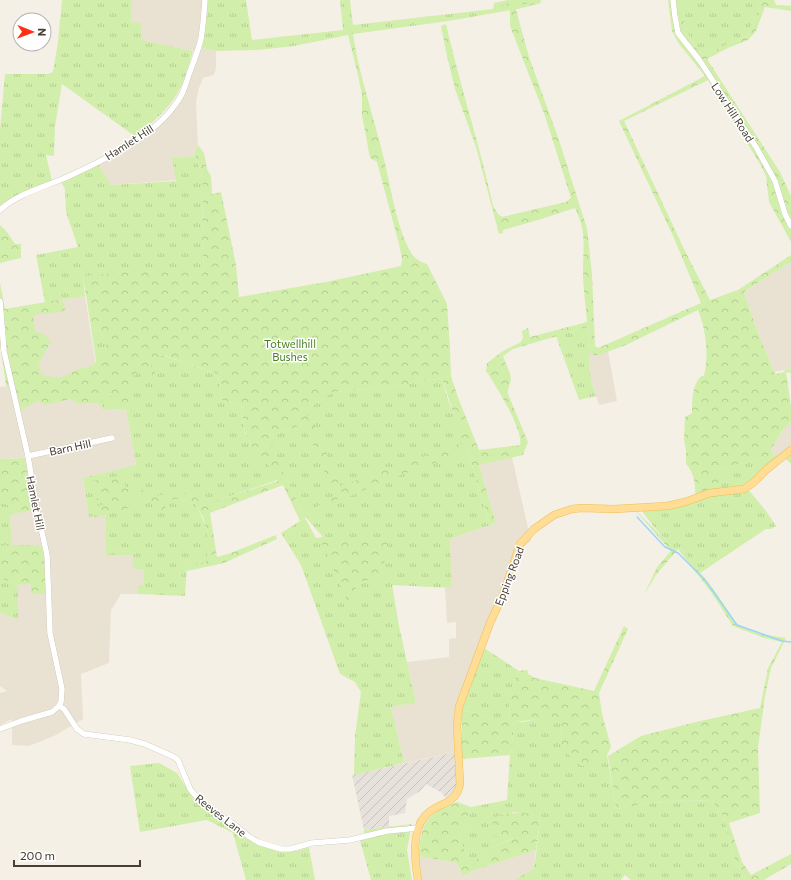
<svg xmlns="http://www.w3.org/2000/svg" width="791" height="880" font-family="Commissioner,sans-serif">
<defs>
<pattern id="industrial-furrows" width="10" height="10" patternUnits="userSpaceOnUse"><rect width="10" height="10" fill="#e7e1db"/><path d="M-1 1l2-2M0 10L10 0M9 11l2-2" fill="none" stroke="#c8c2bd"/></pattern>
<pattern id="grass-tufts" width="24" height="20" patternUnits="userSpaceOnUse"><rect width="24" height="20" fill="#d1eeaa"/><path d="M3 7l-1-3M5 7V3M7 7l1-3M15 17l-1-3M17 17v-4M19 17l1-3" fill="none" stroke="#b5cd93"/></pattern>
<pattern id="forest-crowns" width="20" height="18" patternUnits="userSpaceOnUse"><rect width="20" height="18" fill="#d1eeaa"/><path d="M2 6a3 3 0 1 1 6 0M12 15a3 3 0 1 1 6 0" fill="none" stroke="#b5cd93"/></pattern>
</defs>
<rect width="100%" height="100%" fill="#f5f0e6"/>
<g fill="#e9e2d3">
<path d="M132,0H208L202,48L216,51V68L214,75L203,78L199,88L196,102L198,145L194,153L195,156L173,158L176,180L111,185L98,164L148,131L171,110L181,92L195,51L140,41L131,22Z"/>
<path d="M791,262V369L774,372L757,330L744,292L765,278Z"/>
<path d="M85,296L103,410L126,409L136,466L83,478L89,517L106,515L133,555L144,569L145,585H138V594H121L111,610L109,663L81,674L83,719L56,735L29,746L12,745V719L0,725V693L7,691L0,686V613L18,620V584L31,583L45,593V558L41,545H12L10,515L24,458L0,459V387L9,386L5,310Z"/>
<path d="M608,351L617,401L599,405L591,380L589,364L590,352L594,355H599Z"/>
<path d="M791,422V449L783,456H774L771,449L783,430Z"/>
<path d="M512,457L531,541L523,547L484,648L457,706L456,752L404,763L391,707L416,703L407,662L449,657V639L456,638V622L447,623L445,588H452L450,539L496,523L479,465Z"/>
<path d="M536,850L533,869L514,880H421L419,856L457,863L463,876L472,871Z"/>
</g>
<path fill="url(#industrial-furrows)" d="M456,752L457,791L447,799L442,793L426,784L420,791L407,799L405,813L389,816V827L364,830L352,775Z"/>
<g fill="url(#grass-tufts)">
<path d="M62,0H132L131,22L141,23V40L193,51C189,65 185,82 177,94C167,111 150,124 136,137L62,84L55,126L54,156L46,155L52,181C33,187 15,194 0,207V130L5,74H47L53,72L58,42Z"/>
<path d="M208,0H246L252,40L343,30L340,0H350L353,25L493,9L494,3L508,0H540L541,3L518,9L448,21L353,34L294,46L258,50L216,51L202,48Z"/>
<path d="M680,0H762L747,36L703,55C688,42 682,20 680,0Z"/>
<path d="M195,156L201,171L203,190L202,238L204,268L202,275L83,276L85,296L45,303L36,255L78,247L66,212L65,189L61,182L98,164L111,185L176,181L172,158Z"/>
<path d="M91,327L106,336L218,374L221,400L241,405L245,433L252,445L269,436L302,425L310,407L333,392L390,387L442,378L447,397L468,451L490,525L450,539L452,588L392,585L399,626L416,703L391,707L404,763L354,775L355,736L361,692L355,682L340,674L301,565L281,533L305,518L316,538L323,537L303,514L286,477L204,505L190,494L167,500L180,499L195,504C203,517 210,536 209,551C209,554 206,557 205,559L207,562L187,566L185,596L138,594V585H144V569H133V555H106V515L89,517L83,478L136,465L126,409L103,410Z"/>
<path d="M588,327L590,352L589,364L591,380L596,396L579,400L556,336Z"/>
<path d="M791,448V464L783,456L747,488L766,511L776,526L771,529H766L700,573L680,547L673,548L654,527L642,511L695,498L718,469L778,455Z"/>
<path d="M0,502C8,503 11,507 13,514L10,515L12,545H0Z"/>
<path d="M0,578L18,585V620L0,613Z"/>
<path d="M484,648L519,671C511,681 508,708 510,720H494L471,712L462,711Z"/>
<path d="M545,717L555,720L561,724L562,745L567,752L599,759L603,753L611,747L607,755L616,809L652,803L685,800L712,801L724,817L728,835L734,858L746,878L743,880H631L625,875L621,880H514L533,869L536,855L540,817C531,813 522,813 512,812L515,837L491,848L484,856L469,862L460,838L471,807L507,800L510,755L515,721L524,722Z"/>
<path d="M159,763L177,773L193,798L209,811L237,830L281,851H297L309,847L315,880H246L233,833L207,820L140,832L130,766Z"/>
<path d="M412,824L407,850L412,880H371L360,840L364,839V830Z"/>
</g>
<g fill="url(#forest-crowns)" fill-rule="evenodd">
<path d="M523,0H543L515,6L529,57L559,140L582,213L587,228L592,274L595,346L598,348L701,303L674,238L619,121L705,76L679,44L672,31L668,0H681C682,20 688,42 703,55L747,36L762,0H774L776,5L791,6V11L765,7L756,31L748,40L728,48L707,59L780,172L791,196V242L769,202L766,176L760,164L708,80L624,121L684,249L710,300L738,290L791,255V262L765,278L744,292L757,330L774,372L776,374L784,372L785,370L791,369V373L786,372L791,406V422L783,430L771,449L774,456L718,469V490L695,498C696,486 694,472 686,464V450L684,440L685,417L692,413C692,400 692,386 701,376H704C709,355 706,329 698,310L626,345L599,355H594L590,352L588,327L513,349L503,356C505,363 510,371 511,378C511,384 507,387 508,394L528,442L523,455L479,465L496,523L490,525L468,451L387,480L348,497L334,500L300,521L283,485L210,513L217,557L228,554L276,535L277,539L224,563L187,571V566L206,562L205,559L209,552L207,533L203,517L195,504L180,499L167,500L165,510L158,512C149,499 144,495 128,498V508L106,515L94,517L92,507L106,504V500H97L93,481L123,475L126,489L139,488L152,496L176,493L190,494L205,504L278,481L267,463L259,460L252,455V445L245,432L241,405L221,400L218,374L163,355L153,362L151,367L160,380L157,383L147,378L137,371L129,385L132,411L127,414L126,409H121L118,402L111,396L102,398L103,410L98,403H77L70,399L46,405L38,401L21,410L14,407L9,386H6L0,343V283L5,309L58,300L64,303L65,311L33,315L35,331L45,335L51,341L39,363L41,375L60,378L79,369L88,367L99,361L102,357L107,342L104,335L91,327L83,276L163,269L202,275L204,268L202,238L203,190L201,171L194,153L198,145L204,153L207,169L211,176L212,194L221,192L236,265L239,297L326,282L401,266L402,259L399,244L377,162L370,158L362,115V95L358,75L348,35L353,34C359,75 373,114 383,155C390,183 397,231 412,254C416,260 421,262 427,264L447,304L450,348L451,376L459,400L479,450L520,445C524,431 495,384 486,371L487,363L503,351L521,342L523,338L522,331L528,328L530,337L587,322C586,306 583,289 583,272C583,247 587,232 575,208L538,220L503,230V233L499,234L476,147L455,89L447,56L441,26L446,24C460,86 480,145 493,206L498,214L502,217L566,202L571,198L545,116L510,26V7L496,9L497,6ZM442,378L463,443L340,486L319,434L307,414L310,407L333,392L390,387ZM302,425L313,444L335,497L303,514L286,477L276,459L269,436Z"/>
<path d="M0,225L7,232L15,244H21V258L0,263Z"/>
<path d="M25,458L32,510L13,514C11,507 8,503 0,502V459Z"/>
<path d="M633,508L673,547H680L717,594L737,625L759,634L786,638L771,668L765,696L758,748L760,813L729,823L742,862L751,875L791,854V864L764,880H743L746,878L734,858L728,835L724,817L712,801L685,800L652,803L616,809L608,756L641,736L696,722L760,708L768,668L782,642L764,638L733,626L711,592L678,549L656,575L644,595L657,567L671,551Z"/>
<path d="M320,539L390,541L385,555L383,578L354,582L358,597L351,609Z"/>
<path d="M0,545H41L45,558V594H31V584L18,585L0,578Z"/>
<path d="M624,626L628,629L599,693L602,714L611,747L603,753L596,764L588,767L580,765L573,761L562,745L561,724C544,713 534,722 515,721L510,755L462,759V711L471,712L494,720H510C508,704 510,685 519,671L527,670L528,674L535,678L594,691Z"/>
<path d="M457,802L471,807L460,838L469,862L484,856L491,848L514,838L490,836L494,817C510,813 524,810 540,817L536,850L472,871L463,876L457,863L419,856C421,823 425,815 457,802Z"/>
</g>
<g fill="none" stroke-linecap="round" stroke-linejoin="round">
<path stroke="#9bd5f9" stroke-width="1.5" d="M637,517L665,547L678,553L705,580L737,625L782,641L791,642"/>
<defs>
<g id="minor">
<path d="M673,0L675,17L678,33L700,61L756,147L775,181L785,214L791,226"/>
<path d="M0,210C17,194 44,187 65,178C106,159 160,135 182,94C185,88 187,80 189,74C193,63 198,51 201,39C203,27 204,13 205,0"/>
<path d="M0,301L4,351L28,456L36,505L47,555L50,633L62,689L61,702L59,706L52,712L21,721L0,729"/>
<path d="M28,456L112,438"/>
<path d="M59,706L64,709L77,729L84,734L130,740L145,744L174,757L178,760L190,789L196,796L211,809L235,825L248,836L258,842L281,849H290L312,843L350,840L387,831L418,828"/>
</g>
<path id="major" d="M418,880C415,861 411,832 425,816C437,802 456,806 460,784L457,725L459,707L490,623L503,595L520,544L534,529L554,515L572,509L582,508L614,509L667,506L685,502L710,493L744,489L753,483L767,469L791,450"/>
</defs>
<use href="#minor" stroke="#c4baaa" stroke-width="6"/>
<use href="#major" stroke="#f1be57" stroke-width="8"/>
<use href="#minor" stroke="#fff" stroke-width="5.5"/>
<use href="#major" stroke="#ffdd95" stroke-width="7"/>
</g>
<g text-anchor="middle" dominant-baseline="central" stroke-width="3" stroke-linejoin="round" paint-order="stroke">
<g font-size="11" fill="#484034" stroke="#fff">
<text transform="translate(733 112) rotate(57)">Low Hill Road</text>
<text transform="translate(129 142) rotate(-33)">Hamlet Hill</text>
<text transform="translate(70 447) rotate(-12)">Barn Hill</text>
<text transform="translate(36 503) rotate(79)">Hamlet Hill</text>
<text transform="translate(509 576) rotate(-69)">Epping Road</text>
<text transform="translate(221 815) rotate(38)">Reeves Lane</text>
</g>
<g font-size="11" fill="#488120" stroke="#fff">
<text x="290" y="343">Totwellhill<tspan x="290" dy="13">Bushes</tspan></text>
</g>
</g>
<g transform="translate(32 32) rotate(91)"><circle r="19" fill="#ffffff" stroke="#b6b3ae"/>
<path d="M0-3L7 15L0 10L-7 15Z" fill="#ff2f13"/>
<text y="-6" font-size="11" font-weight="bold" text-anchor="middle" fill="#484034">N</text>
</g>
<path d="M14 860v6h126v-6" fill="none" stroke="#484034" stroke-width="2"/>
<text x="20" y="860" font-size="12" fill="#484034" stroke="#ffffff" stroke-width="3" paint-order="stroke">200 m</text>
</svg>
